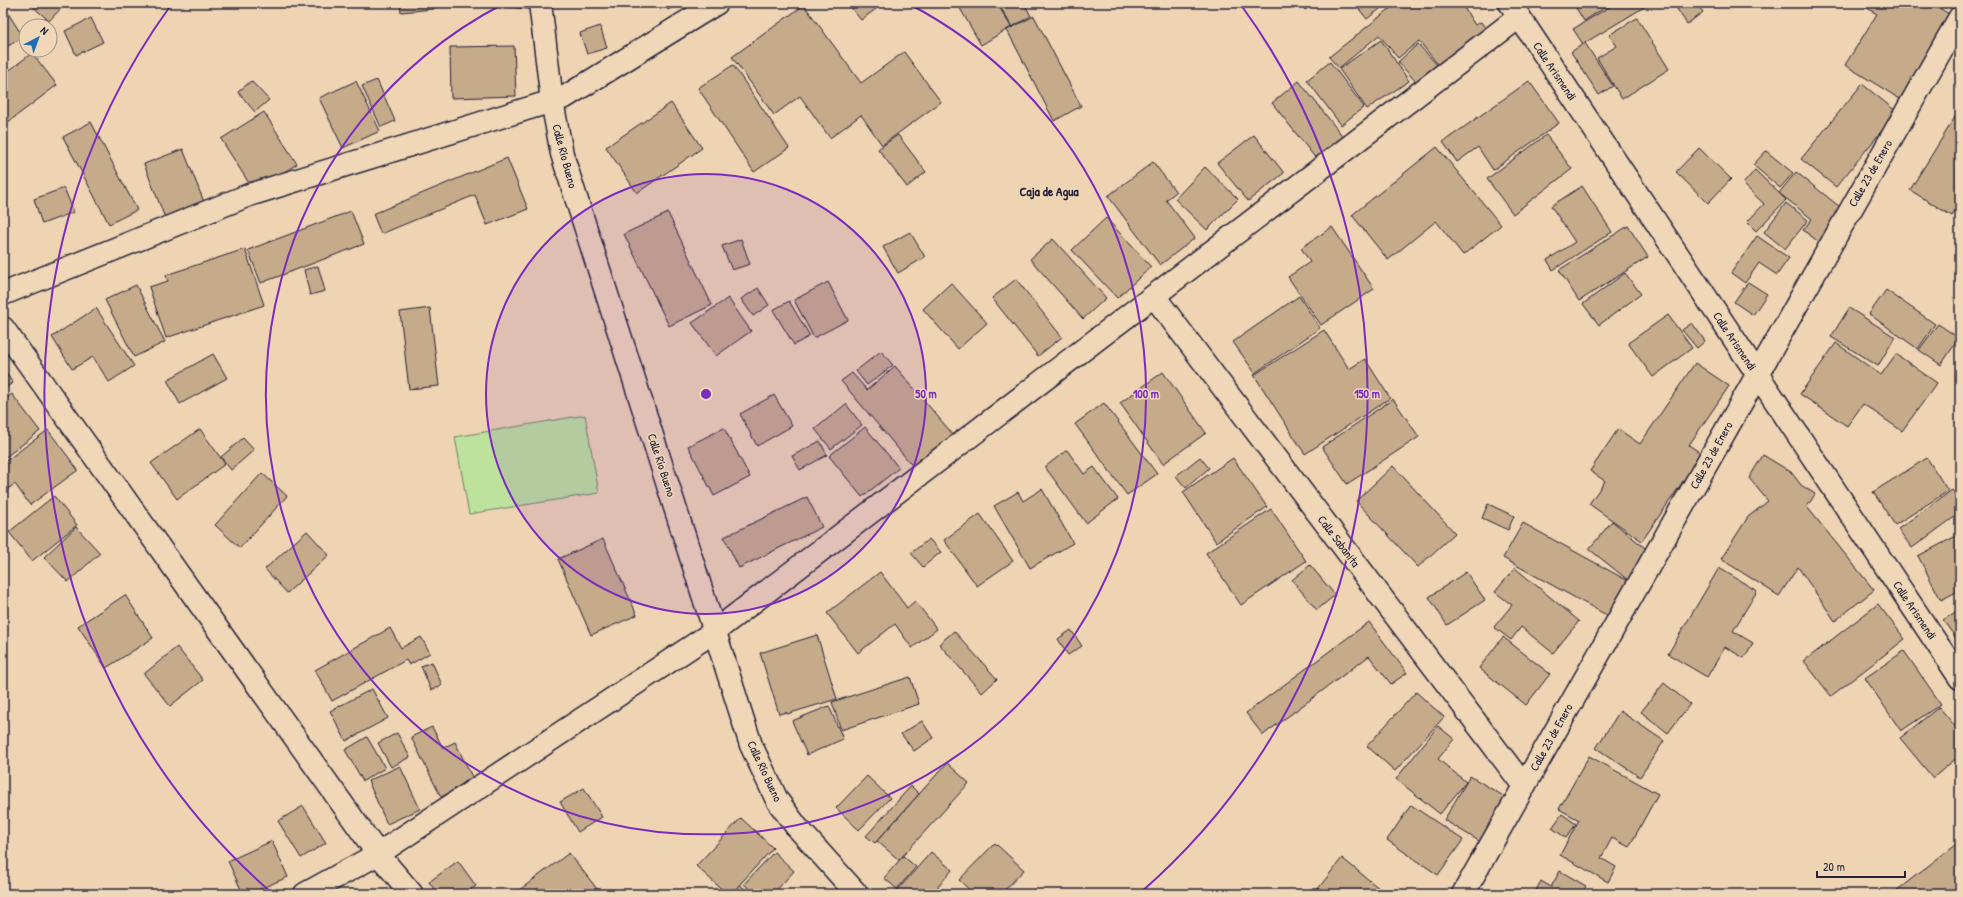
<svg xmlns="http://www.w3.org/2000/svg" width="1963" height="897" font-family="'Patrick Hand',sans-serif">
<rect width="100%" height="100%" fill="#eed4b2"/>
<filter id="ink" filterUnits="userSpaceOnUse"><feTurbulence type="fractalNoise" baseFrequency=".025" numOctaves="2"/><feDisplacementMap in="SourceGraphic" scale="8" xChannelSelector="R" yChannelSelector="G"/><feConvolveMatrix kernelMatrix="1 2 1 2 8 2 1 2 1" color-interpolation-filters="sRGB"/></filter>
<g filter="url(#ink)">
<path fill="#bce29c" stroke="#6f826c" d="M585,415L599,493L469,514L455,437Z"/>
<g fill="#c6ab8b" stroke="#22223b">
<path d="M29,3H66L49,21Z"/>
<path d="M400,3H434V9L401,12Z"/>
<path d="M491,3H529L528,9L491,5Z"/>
<path d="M664,3H679L668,10Z"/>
<path d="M852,3H884L861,20L849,5Z"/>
<path d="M957,3H997L1011,27L981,45Z"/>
<path d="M998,3H1024L1031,16L1012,27Z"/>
<path d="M1300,3H1315L1305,10Z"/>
<path d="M1357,3H1384L1385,5L1367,19L1355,4Z"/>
<path d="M1388,3H1397L1390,7Z"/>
<path d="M1397,3H1461L1475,25L1481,22L1490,35L1441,68L1419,41L1398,58L1379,35L1339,68L1329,57Z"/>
<path d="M1573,3H1612L1584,21Z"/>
<path d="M1616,3H1651L1583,44L1573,29Z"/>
<path d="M1686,3H1696L1703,12L1687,24L1677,9Z"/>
<path d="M1859,3H1931L1954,17L1908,104L1845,65L1877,14Z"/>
<path d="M3,5L23,37L3,49Z"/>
<path d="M804,5L861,83L904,52L941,102L882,145L861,115L830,138L800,96L774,115L732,57Z"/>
<path d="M1034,16L1081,106L1054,121L1007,30Z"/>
<path d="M91,18L103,42L76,55L65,31Z"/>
<path d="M1637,18L1669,69L1622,99L1597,58L1617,46L1609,35Z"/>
<path d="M600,26L607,48L587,54L580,33Z"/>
<path d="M1381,40L1409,81L1367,109L1339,69Z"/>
<path d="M1585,43L1613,86L1599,95L1571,52Z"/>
<path d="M1418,44L1438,66L1418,84L1398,62Z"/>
<path d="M514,46L516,96L451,98L450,47Z"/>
<path d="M32,53L57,85L3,126V75Z"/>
<path d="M1330,62L1364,107L1341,125L1307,80Z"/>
<path d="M733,65L789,148L754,172L698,88Z"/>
<path d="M377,80L395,121L381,127L362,86Z"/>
<path d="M251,81L269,100L255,112L238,92Z"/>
<path d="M356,81L380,131L343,148L319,98Z"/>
<path d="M1299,81L1344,138L1317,160L1272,103Z"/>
<path d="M1529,81L1559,123L1493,170L1478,147L1457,162L1443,142Z"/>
<path d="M1862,84L1897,112L1836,187L1801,159Z"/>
<path d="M671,103L702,148L637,193L606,147Z"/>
<path d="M1960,109V202L1952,216L1910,190Z"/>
<path d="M264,112L297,164L254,191L221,139Z"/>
<path d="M91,122L137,210L109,224L63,137Z"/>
<path d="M898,135L926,172L907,187L878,149Z"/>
<path d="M1254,135L1284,173L1248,201L1217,163Z"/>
<path d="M1546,135L1572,169L1513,214L1487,179Z"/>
<path d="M1437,147L1501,225L1463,255L1436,221L1388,260L1352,215Z"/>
<path d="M1699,148L1731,179L1708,203L1676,172Z"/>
<path d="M183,149L206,207L167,223L144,164Z"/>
<path d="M1766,151L1793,173L1780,188L1753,165Z"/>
<path d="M507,158L528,209L487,225L475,195L381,234L373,214Z"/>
<path d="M1153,162L1176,192L1166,200L1195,238L1160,265L1108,196Z"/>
<path d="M1205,167L1238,199L1207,230L1175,199Z"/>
<path d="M1755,170L1786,200L1756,231L1747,222L1764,204L1743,184Z"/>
<path d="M1796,172L1845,211L1820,243L1803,230L1812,219L1779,193Z"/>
<path d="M1582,186L1612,232L1553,270L1547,260L1575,242L1551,206Z"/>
<path d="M64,188L74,212L42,224L34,199Z"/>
<path d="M1786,203L1808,220L1785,249L1764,232Z"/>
<path d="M351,211L364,244L261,283L248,250Z"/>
<path d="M668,213L712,305L669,326L624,234Z"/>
<path d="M1106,218L1151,267L1117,298L1072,250Z"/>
<path d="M1628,226L1648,257L1579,301L1559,270Z"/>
<path d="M1332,227L1374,289L1321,325L1288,277L1310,262L1301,248Z"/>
<path d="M910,232L925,257L898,273L883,247Z"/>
<path d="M1757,236L1789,258L1777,275L1759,263L1745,283L1731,273Z"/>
<path d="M741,239L750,264L732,270L722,246Z"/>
<path d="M1053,239L1106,298L1083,319L1030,259Z"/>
<path d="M245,249L264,305L166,338L149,287L168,281L166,275Z"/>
<path d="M318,266L325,291L310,295L304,270Z"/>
<path d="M1625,273L1641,294L1599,325L1583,304Z"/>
<path d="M1016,279L1062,337L1038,356L992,298Z"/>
<path d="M828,282L848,320L814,338L794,300Z"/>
<path d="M1748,282L1767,294L1753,315L1734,302Z"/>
<path d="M951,283L987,323L958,349L923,309Z"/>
<path d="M136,285L165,342L134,357L105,300Z"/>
<path d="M758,288L769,305L753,316L741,299Z"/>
<path d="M1886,290L1935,324L1918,349L1869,314Z"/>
<path d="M1299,296L1320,328L1255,373L1233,342Z"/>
<path d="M728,298L751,331L716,356L692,323Z"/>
<path d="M789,301L810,336L794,345L773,310Z"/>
<path d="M96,308L134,366L109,382L93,357L72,369L52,337Z"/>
<path d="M430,308L439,386L409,389L400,312Z"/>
<path d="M1849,308L1895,337L1878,366L1831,337Z"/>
<path d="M1668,315L1692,348L1653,377L1628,343Z"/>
<path d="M1692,323L1705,341L1697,348L1682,330Z"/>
<path d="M1938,324L1959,338L1941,365L1919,350Z"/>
<path d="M1324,330L1349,369L1365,359L1390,398L1305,454L1254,375Z"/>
<path d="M1836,343L1881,375L1896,354L1937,383L1902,431L1863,404L1847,426L1800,394Z"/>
<path d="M881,351L893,365L867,385L856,371Z"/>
<path d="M213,354L227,378L180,404L167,380Z"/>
<path d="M1695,363L1729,386L1689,445L1702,454L1642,541L1589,504L1605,481L1590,471L1618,429L1640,444Z"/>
<path d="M895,366L955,437L916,470L841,381L852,373L867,390Z"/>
<path d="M3,369L13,383L3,389Z"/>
<path d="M1163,372L1206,433L1163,464L1120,403Z"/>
<path d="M12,394L40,431L3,459V401Z"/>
<path d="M774,395L792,426L757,446L740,414Z"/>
<path d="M1393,399L1419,437L1347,484L1322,447Z"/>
<path d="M1104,403L1157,474L1127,495L1075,424Z"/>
<path d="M846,404L862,425L831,449L815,429Z"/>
<path d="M865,427L899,468L862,497L829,456Z"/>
<path d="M724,428L750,477L714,496L688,446Z"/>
<path d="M200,429L225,464L177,499L151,463Z"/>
<path d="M48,430L78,470L30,505L15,484L3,492V463Z"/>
<path d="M243,438L254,450L231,470L221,457Z"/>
<path d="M820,441L827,455L800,470L792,456Z"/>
<path d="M1067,450L1084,474L1094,467L1118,499L1086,523L1045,467Z"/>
<path d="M1763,455L1791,472L1801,485L1815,494L1807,507L1874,590L1835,621L1798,567L1779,596L1721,559L1748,517L1768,501L1749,478Z"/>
<path d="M1200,457L1209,468L1186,488L1176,476Z"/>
<path d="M1233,458L1267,507L1216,542L1183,492Z"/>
<path d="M1927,458L1948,491L1895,525L1873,492Z"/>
<path d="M1393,466L1455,533L1418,567L1356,501Z"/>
<path d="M262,473L287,496L240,548L215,525Z"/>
<path d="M1042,489L1073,543L1030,568L994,506L1018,492L1023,501Z"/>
<path d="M1952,490L1960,501V513L1912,548L1898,529Z"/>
<path d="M54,496L77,525L32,561L9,532Z"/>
<path d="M807,497L822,527L739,568L724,537Z"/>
<path d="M1488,504L1514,516L1508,530L1482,518Z"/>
<path d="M1271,509L1306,561L1241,605L1206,553Z"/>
<path d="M980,514L1013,561L977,586L944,540Z"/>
<path d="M1612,521L1650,552L1628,580L1589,549Z"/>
<path d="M1523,523L1630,582L1610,617L1503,558Z"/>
<path d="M76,527L100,553L68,582L44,557Z"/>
<path d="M307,531L329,555L287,593L265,569Z"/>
<path d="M1960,534V590L1941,600L1918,556Z"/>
<path d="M603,539L637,615L591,635L558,559Z"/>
<path d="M929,539L941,552L923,567L911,553Z"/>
<path d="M1310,565L1335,595L1317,610L1292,580Z"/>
<path d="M1515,568L1579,621L1553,653L1521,627L1511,640L1494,627L1512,605L1495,592Z"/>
<path d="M1719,568L1757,591L1733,631L1753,643L1744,658L1725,647L1707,677L1668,654Z"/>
<path d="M880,572L907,608L915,601L937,629L912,648L895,624L858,653L827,613Z"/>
<path d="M1466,572L1485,600L1447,625L1429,597Z"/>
<path d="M125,595L153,638L106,668L78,626Z"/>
<path d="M1878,604L1905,639L1831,696L1804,661Z"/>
<path d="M1960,609V644L1943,620Z"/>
<path d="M1369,622L1407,673L1391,684L1369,656L1263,735L1246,713Z"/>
<path d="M390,628L401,648L421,637L430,653L409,665L406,660L332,701L315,670Z"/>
<path d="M1071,630L1082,646L1068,655L1058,639Z"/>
<path d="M954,631L997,679L982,693L939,644Z"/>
<path d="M817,635L837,699L787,714L786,712L779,714L760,653Z"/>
<path d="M1503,637L1550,674L1526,705L1479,668Z"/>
<path d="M177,647L203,680L170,706L144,674Z"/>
<path d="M1904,651L1941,704L1901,731L1865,678Z"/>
<path d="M432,662L442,685L431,690L421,666Z"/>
<path d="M910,677L919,704L841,730L832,702Z"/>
<path d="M1664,683L1690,704L1668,733L1641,712Z"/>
<path d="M372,689L388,718L346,741L330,711Z"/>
<path d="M1416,692L1444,717L1395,771L1367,746Z"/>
<path d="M829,706L843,739L807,755L792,721Z"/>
<path d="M1939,707L1960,732V755L1933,778L1900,738Z"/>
<path d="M1620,711L1664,741L1640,777L1596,748Z"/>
<path d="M922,721L933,738L914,751L901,734Z"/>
<path d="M1438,726L1454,739L1438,759L1466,782L1440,814L1396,779Z"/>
<path d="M432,727L443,748L455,742L474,781L441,797L411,737Z"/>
<path d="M397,733L410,757L391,767L378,743Z"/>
<path d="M367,737L385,768L363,781L345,750Z"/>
<path d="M1589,756L1658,794L1629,847L1612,838L1601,858L1616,867L1608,882L1560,855L1579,820L1559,809Z"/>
<path d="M947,763L969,783L899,860L877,841Z"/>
<path d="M400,766L420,809L387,824L368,781Z"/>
<path d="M867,776L890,798L859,830L836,808Z"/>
<path d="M1470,776L1510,800L1484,844L1444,820Z"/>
<path d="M911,786L919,794L875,843L866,836Z"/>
<path d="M584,788L602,817L578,832L560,802Z"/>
<path d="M1411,805L1463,840L1438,875L1387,840Z"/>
<path d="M303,806L326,843L301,858L278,821Z"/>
<path d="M1562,814L1576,824L1566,838L1552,828Z"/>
<path d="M741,818L773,848L731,894H727L696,866Z"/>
<path d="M272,841L288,877L248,894H243L228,861Z"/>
<path d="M1960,841V894H1898L1896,891Z"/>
<path d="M995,843L1024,870L1001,894H974L959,880Z"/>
<path d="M774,852L794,871L773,894H755L744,884Z"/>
<path d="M931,852L952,870L932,894H899L896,892Z"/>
<path d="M569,853L601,894H514Z"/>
<path d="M903,856L916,867L897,889L884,878Z"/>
<path d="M1342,858L1386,894H1322L1317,890Z"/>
<path d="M458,861L476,886L464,894H438L429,882Z"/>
<path d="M1560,871L1586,886L1581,894H1534L1541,881L1551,887Z"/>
<path d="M740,885L751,894H732Z"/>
</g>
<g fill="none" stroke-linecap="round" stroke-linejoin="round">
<defs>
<g id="minor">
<path d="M540,3L552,101L562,154L751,745L777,800L796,826L857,894"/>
<path d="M1510,3L1960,678"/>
<path d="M3,294L249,195L565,97L717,3"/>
<path d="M1154,296L1524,786"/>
<path d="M3,328L378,854L412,894"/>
<path d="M305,894L378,854L715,631L1519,17"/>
<path d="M1463,894L1960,17"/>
</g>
</defs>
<use href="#minor" stroke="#22223b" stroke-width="25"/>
<use href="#minor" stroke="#efd7b7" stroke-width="22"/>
</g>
</g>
<circle cx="706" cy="394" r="220" fill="#7b2cbf" fill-opacity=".12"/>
<g fill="none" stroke="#7b2cbf" stroke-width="2">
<circle cx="706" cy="394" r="220"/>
<path d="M909 4A440 440 0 1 1 503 4"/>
<path d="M272 893A661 661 0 0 1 171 5M1241 5A661 661 0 0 1 1140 893"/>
</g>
<g text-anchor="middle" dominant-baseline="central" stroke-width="3" stroke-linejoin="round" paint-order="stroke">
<g font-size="12" fill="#22223b" stroke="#efd7b7">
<text transform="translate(1555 71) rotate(56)">Calle Arismendi</text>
<text transform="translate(565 156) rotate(75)">Calle Río Bueno</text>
<text transform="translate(1870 173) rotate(-60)">Calle 23 de Enero</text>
<text transform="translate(1735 341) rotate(56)">Calle Arismendi</text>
<text transform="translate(1711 455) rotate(-61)">Calle 23 de Enero</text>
<text transform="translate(662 465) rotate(72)">Calle Río Bueno</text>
<text transform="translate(1339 541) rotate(53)">Calle Sabanita</text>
<text transform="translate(1915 610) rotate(56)">Calle Arismendi</text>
<text transform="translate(1551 737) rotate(-61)">Calle 23 de Enero</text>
<text transform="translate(765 771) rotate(65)">Calle Río Bueno</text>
</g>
<g font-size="13" font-weight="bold" fill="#22223b" stroke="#efd7b7">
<text x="1049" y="191">Caja de Agua</text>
</g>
</g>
<circle cx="706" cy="394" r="6" fill="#7b2cbf" stroke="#efd7b7" stroke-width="2"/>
<g font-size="12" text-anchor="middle" font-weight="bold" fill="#7b2cbf" stroke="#efd7b7" stroke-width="3" stroke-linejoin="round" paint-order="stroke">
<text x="926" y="398">50 m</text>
<text x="1146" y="398">100 m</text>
<text x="1367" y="398">150 m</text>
</g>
<rect width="1963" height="897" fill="none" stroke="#efd7b7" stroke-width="16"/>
<rect x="8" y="8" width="1947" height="881" fill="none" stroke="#22223b" stroke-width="1.5" filter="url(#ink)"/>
<g transform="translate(38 38) rotate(41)"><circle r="19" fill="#efd7b7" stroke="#9d8f85"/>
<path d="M0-3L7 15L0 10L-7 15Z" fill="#1f6fb2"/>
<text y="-6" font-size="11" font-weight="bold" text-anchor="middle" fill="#22223b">N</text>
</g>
<path d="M1817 871v6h88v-6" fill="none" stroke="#22223b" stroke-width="2"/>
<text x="1823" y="871" font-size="12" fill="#22223b" stroke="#efd7b7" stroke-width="3" paint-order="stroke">20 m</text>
</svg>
